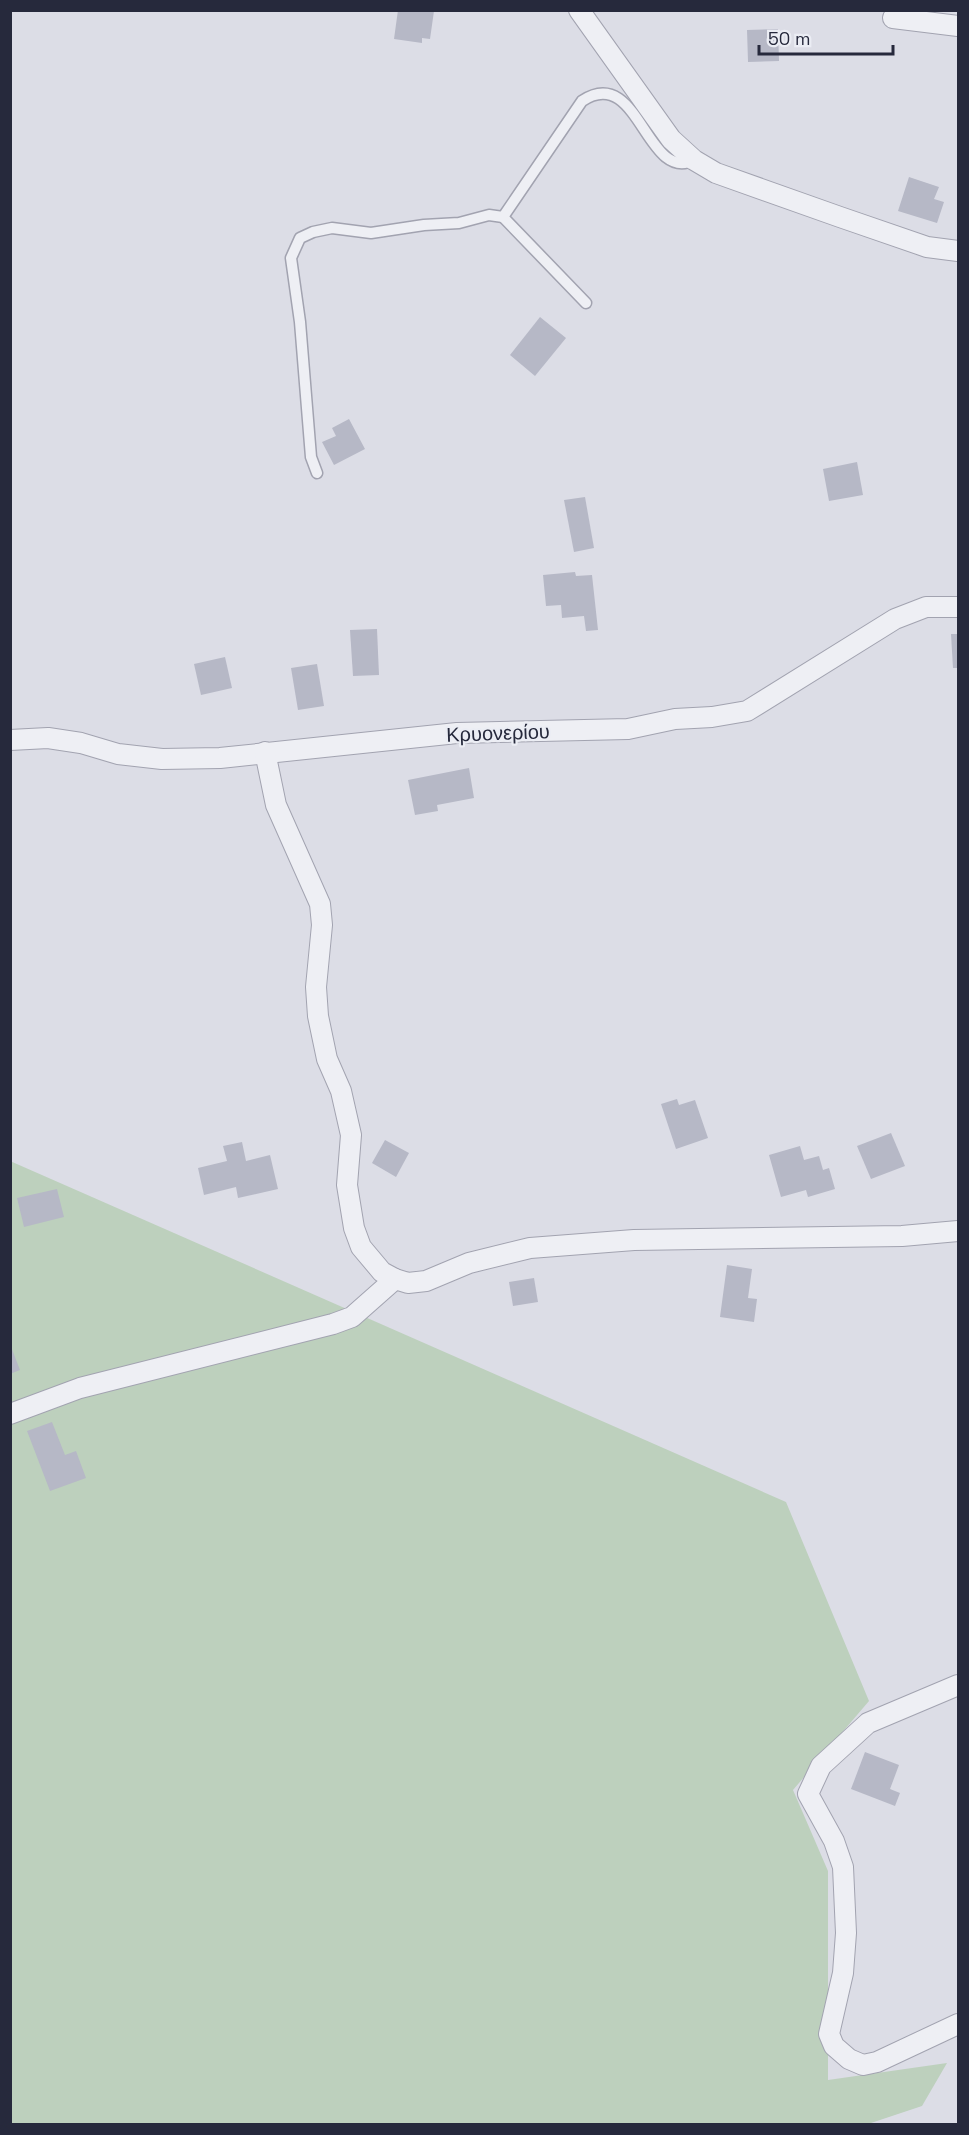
<svg xmlns="http://www.w3.org/2000/svg" width="969" height="2135" font-family="'Space Grotesk',sans-serif">
<rect width="100%" height="100%" fill="#dcdde6"/>
<path fill="#bdd0bd" d="M10,1161L786,1502L869,1701L793,1790L828,1871V2080L947,2063L922,2106L868,2124H11Z"/>
<g fill="#b6b8c6">
<path d="M398,10L434,11L430,39L422,38V43L394,39Z"/>
<path d="M778,29L779,61L748,62L747,30Z"/>
<path d="M909,177L939,187L934,199L944,202L937,223L898,211Z"/>
<path d="M540,317L566,338L535,376L510,355Z"/>
<path d="M349,419L365,449L334,465L322,442L336,436L332,428Z"/>
<path d="M857,462L863,495L829,501L823,469Z"/>
<path d="M585,497L594,548L574,552L564,500Z"/>
<path d="M575,572L576,576L592,575L598,630L586,631L584,616L562,618L561,605L546,606L543,575Z"/>
<path d="M377,629L379,675L353,676L350,630Z"/>
<path d="M951,634H958V668H953Z"/>
<path d="M225,657L232,688L201,695L194,664Z"/>
<path d="M317,664L324,706L298,710L291,668Z"/>
<path d="M469,768L474,798L437,805L438,811L415,815L408,780Z"/>
<path d="M677,1099L679,1105L695,1100L708,1138L676,1149L661,1104Z"/>
<path d="M891,1133L905,1166L871,1179L857,1146Z"/>
<path d="M385,1140L409,1153L396,1177L372,1163Z"/>
<path d="M242,1142L246,1161L270,1155L278,1189L238,1198L236,1187L204,1195L198,1168L227,1161L223,1146Z"/>
<path d="M800,1146L804,1160L819,1156L823,1170L829,1168L835,1189L808,1197L806,1190L781,1197L769,1155Z"/>
<path d="M57,1189L64,1217L24,1227L17,1198Z"/>
<path d="M727,1265L752,1269L748,1298L757,1299L754,1322L720,1317Z"/>
<path d="M534,1278L538,1302L513,1306L509,1282Z"/>
<path d="M10,1344L20,1370L10,1374Z"/>
<path d="M52,1422L65,1455L76,1451L86,1478L50,1491L27,1431Z"/>
<path d="M865,1752L899,1765L890,1789L900,1793L895,1806L851,1789Z"/>
</g>
<g fill="none" stroke-linecap="round" stroke-linejoin="round">
<defs>
<g id="lane">
<path d="M586,303L503,217L582,101C639,63 646,184 694,160"/>
<path d="M317,473L311,457L300,322L291,258L300,238L313,232L332,228L371,233L424,225L459,223L489,215L503,217"/>
</g>
<g id="street">
<path d="M579,10L671,139L694,160L716,173L840,217L927,247L958,251"/>
<path d="M893,18L958,26"/>
<path d="M10,740L48,738L81,743L118,754L162,759L220,758L457,733L628,729L675,719L712,717L747,711L895,619L926,607H958"/>
<path d="M265,752L276,805L320,904L322,925L316,987L318,1016L327,1059L341,1091L351,1135L347,1185L354,1228L361,1247L382,1272L395,1279L408,1283L426,1281L469,1263L530,1248L634,1240L902,1236L958,1231"/>
<path d="M10,1414L80,1388L333,1324L352,1317L395,1279"/>
<path d="M958,1685L868,1723L821,1766L808,1794L834,1841L843,1867L846,1933L843,1973L829,2034L834,2046L849,2059L863,2065L877,2062L958,2024"/>
</g>
</defs>
<use href="#lane" stroke="#a2a3b0" stroke-width="13"/>
<use href="#street" stroke="#a2a3b0" stroke-width="22"/>
<use href="#lane" stroke="#eeeff4" stroke-width="10"/>
<use href="#street" stroke="#eeeff4" stroke-width="20"/>
</g>
<g text-anchor="middle" dominant-baseline="central" stroke-width="4.5" stroke-linejoin="round" paint-order="stroke">
<g font-size="20" fill="#26293c" stroke="#ebedf4">
<text transform="translate(498 733) rotate(-2)">Κρυονερίου</text>
</g>
</g>
<rect width="969" height="2135" fill="none" stroke="#26293c" stroke-width="24"/>
<path d="M759 45v9h134v-9" fill="none" stroke="#26293c" stroke-width="3"/>
<text x="768" y="45" font-size="18" fill="#26293c" stroke="#ebedf4" stroke-width="4.5" paint-order="stroke">50 m</text>
</svg>
